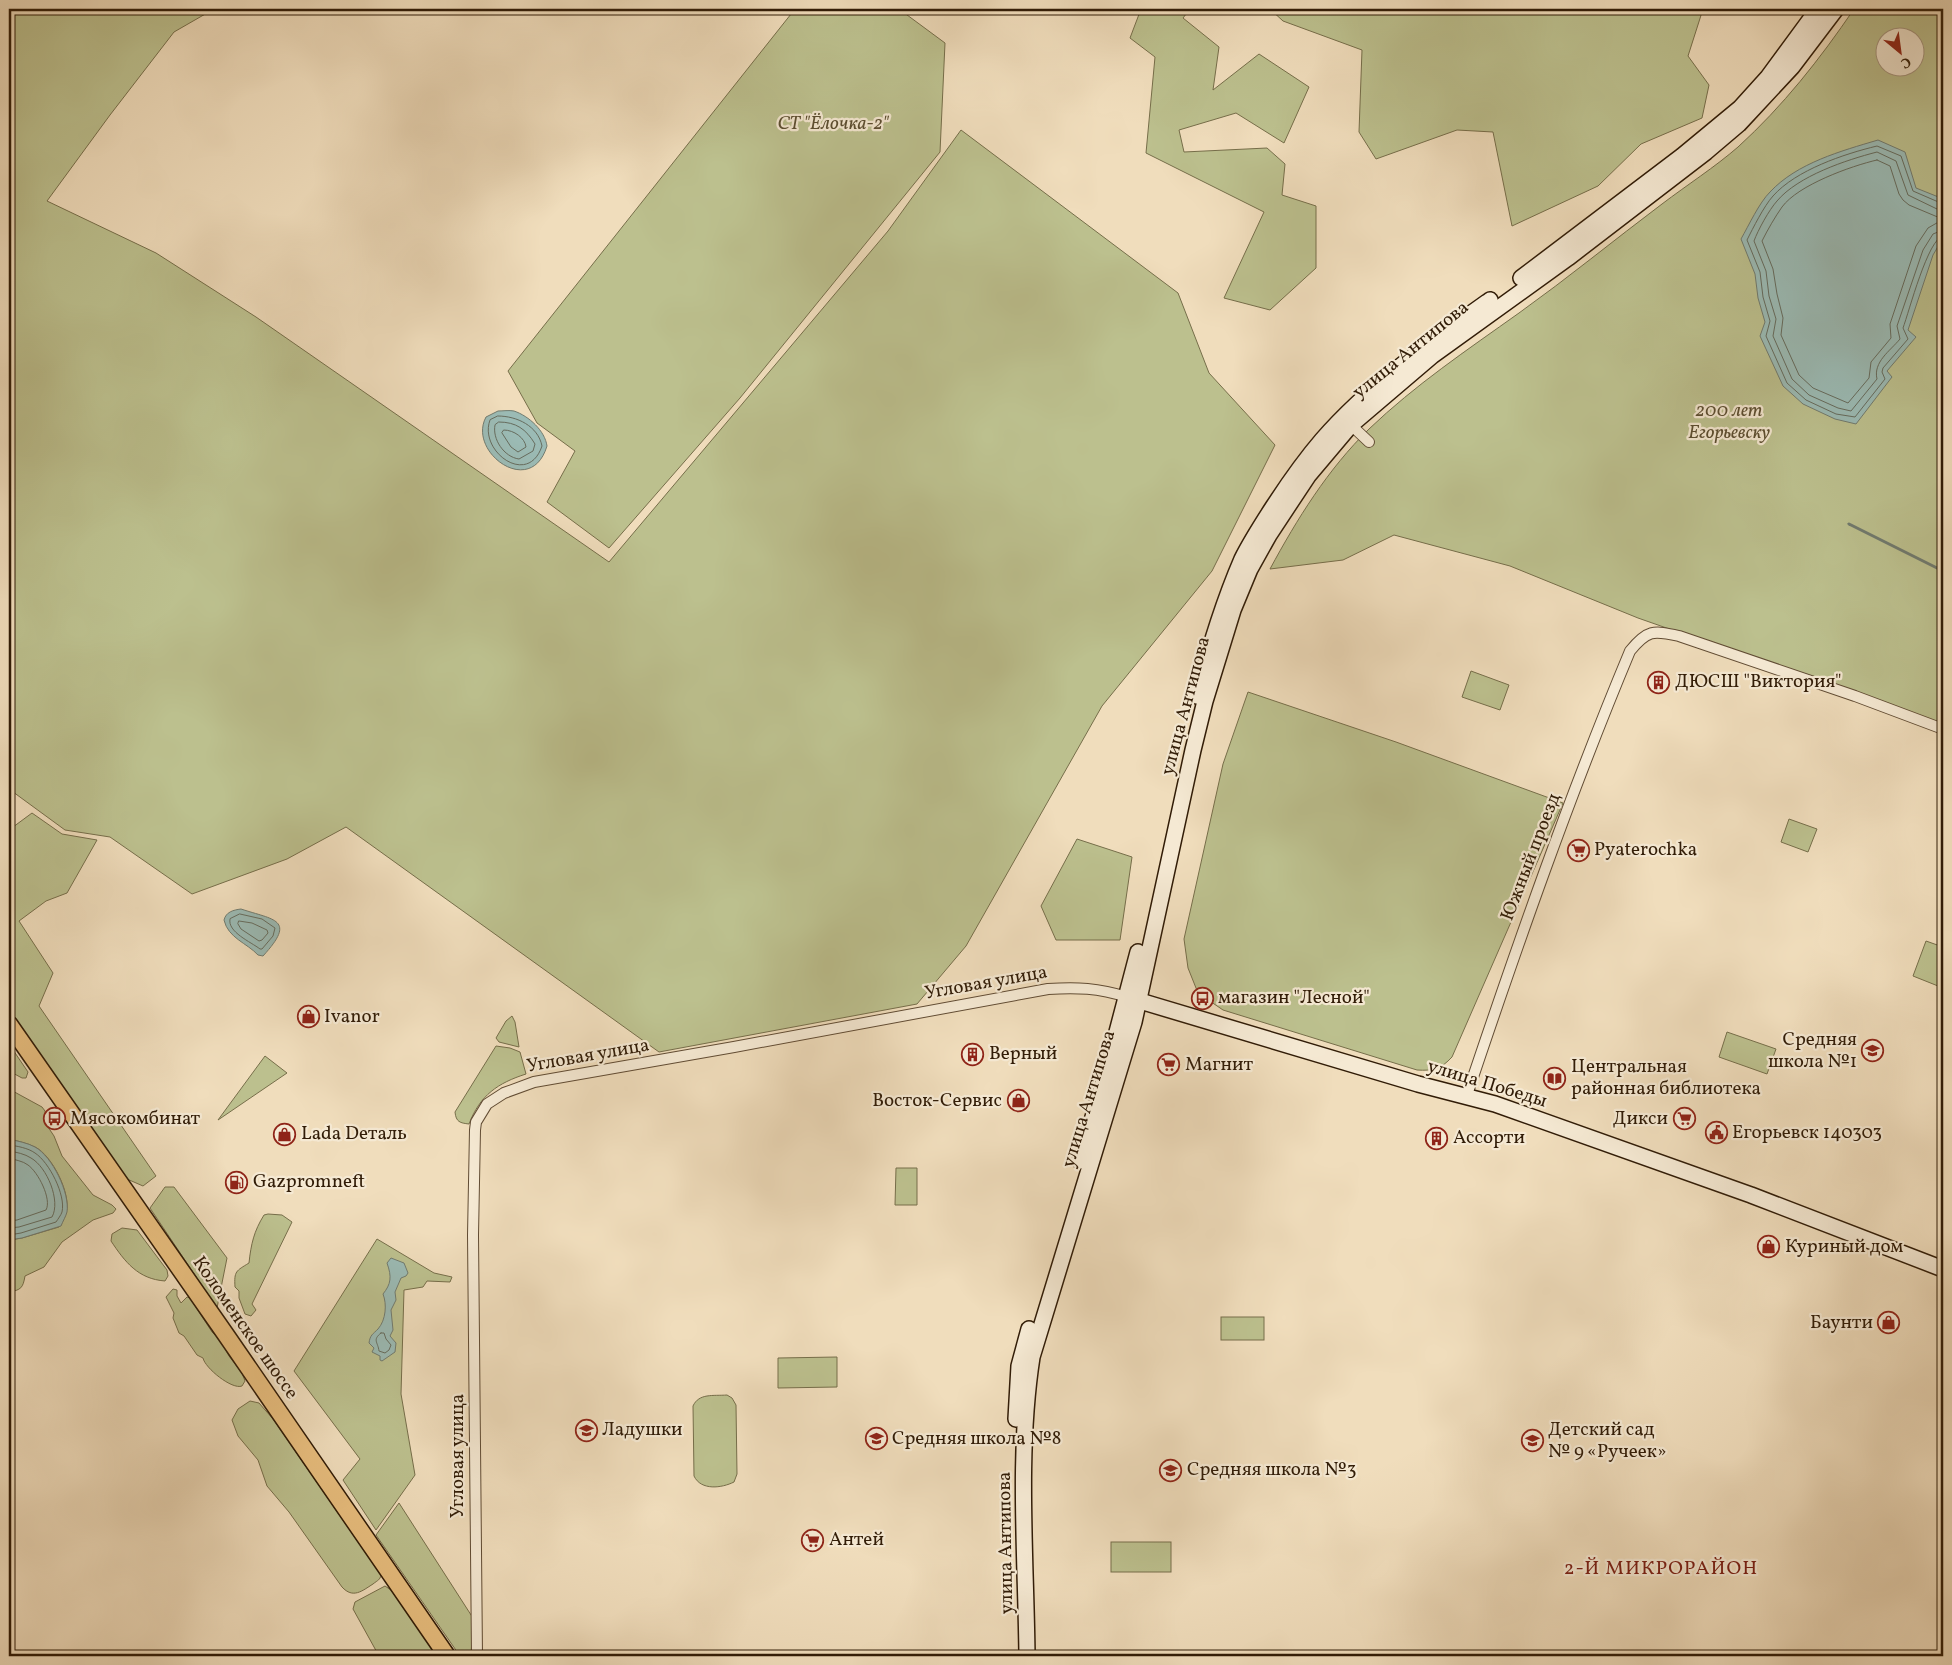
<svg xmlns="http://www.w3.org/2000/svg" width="1952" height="1665" font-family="Vollkorn,serif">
<rect width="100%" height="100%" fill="#f0ddbc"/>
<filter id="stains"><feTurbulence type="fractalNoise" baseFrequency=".004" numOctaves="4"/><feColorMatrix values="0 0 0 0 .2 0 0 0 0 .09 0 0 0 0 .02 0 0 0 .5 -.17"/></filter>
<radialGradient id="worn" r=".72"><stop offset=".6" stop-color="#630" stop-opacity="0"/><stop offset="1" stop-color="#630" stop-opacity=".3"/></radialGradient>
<g fill="#bcc08e" stroke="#766e4a" fill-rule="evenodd">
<path d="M9,9H214L174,32L110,115L47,201L156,253L256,317L609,562L888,231L961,130L1178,293L1209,373L1275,445L1212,571L1102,706L966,946L917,1004L659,1052L346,827L287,859L192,894L110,837L65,830L9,789Z"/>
<path d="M795,9H899L945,43L940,152L740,398L609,548L547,502L575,451L537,423L508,371Z"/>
<path d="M1141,9H1190L1183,18L1219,47L1213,90L1259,54L1309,87L1284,143L1236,113L1179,130L1184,152L1267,148L1285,164L1282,195L1316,206V268L1270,310L1224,298L1264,212L1146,153L1155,57L1130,38Z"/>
<path d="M1270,9H1703L1688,56L1709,85L1702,118L1641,144L1598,186L1512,226L1493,132L1457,130L1376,159L1359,132L1362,50L1283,21Z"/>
<path d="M1854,9H1943V725L1638,618L1510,566L1394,535L1343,560L1270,569C1297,519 1328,469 1369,429C1415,385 1467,350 1519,313C1568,278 1614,240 1662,204C1687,185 1715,167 1738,147C1783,106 1820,59 1854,9ZM1884,38H1914V68H1884Z"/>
<path d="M1471,671L1509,685L1500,710L1462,697Z"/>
<path d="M1248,692L1396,742L1563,803L1452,1057C1441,1069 1433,1071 1417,1070L1223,1010L1198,993L1188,968L1184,939L1223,764Z"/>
<path d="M32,813L62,834L97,840L67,893L46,901L19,921L53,973L39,1006L156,1176L143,1186L127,1179L9,1011V830Z"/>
<path d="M1789,819L1817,829L1808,852L1781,842Z"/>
<path d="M1077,839L1132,857L1120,940H1056L1041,906Z"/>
<path d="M1926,941L1943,947V988L1913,976Z"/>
<path d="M512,1016L515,1022L519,1047L499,1042L496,1038L506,1021Z"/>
<path d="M1727,1032L1776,1049L1767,1074L1719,1057Z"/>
<path d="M9,1044L28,1072L26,1078H22L9,1071Z"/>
<path d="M496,1046L510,1048L520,1052L526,1074C498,1083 480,1095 469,1124C460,1123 456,1122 455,1112Z"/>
<path d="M265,1056L287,1073L218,1120Z"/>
<path d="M9,1089L42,1107L45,1111L48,1127L54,1136L62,1156L93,1195L112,1205L116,1209L113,1213L93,1220L62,1242L44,1267L25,1276C23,1288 21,1290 9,1292V1240L22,1238L59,1227C61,1223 65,1218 66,1213C72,1195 52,1155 35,1147C27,1143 17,1141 9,1139Z"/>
<path d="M896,1168H917V1205H895Z"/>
<path d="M165,1187H174L227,1258L217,1308L150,1208Z"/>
<path d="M268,1214L282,1215L292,1222L252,1304L256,1310L251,1316L245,1314L239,1298V1291L235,1287C234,1271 236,1271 249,1263C251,1244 254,1231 264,1215Z"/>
<path d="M122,1228L137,1230L167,1270L168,1276L165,1281C138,1279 125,1262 111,1241L112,1234Z"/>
<path d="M377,1239L434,1273L452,1277L450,1282L427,1281L423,1287L404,1290L401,1394L415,1475L376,1530L343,1480L360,1459L294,1371Z"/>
<path d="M173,1289L177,1290V1296L181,1303L187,1297L190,1298L212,1332L221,1341L229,1356L242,1373L245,1381L242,1386C232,1390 205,1368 203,1358L197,1355L184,1336L179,1333L173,1318L174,1313L166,1297Z"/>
<rect x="1221" y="1317" width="43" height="23"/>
<path d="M837,1357V1387L778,1388V1358Z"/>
<path d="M727,1395L732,1398L736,1405L737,1474L734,1482C722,1488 701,1491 694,1476L693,1406C699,1393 713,1396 727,1395Z"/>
<path d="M250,1401L259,1403L273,1419L381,1575C380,1580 378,1580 373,1584C362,1591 353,1599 342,1587L289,1512L267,1486L258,1460L238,1436L232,1420L238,1409Z"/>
<path d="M399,1503L473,1618L471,1656H460L376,1535Z"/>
<rect x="1111" y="1542" width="60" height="30"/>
<path d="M385,1586L391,1590L434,1651L430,1656L415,1654L408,1656H379L353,1609L355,1602Z"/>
</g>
<g fill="#9bbbb5" stroke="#717b6f">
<path d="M1878,140L1905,152L1916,188L1941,198L1943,210V238L1933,255L1908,330L1916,337L1887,371L1892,377L1856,424L1835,419L1803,404L1783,386L1760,336L1765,322L1758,298L1755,274L1741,239C1749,225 1759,203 1770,192C1797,163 1841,151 1878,140Z"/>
<path d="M498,411C503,411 509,410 514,411C529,416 545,431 547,446C531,499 467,452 486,417Z"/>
<path d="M241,909C274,920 297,919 263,956L258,955C247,943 228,938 224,920C226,912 233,910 241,909Z"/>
<path d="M9,1139C17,1141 28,1143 35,1147C52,1156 70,1193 67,1212C66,1216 63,1221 61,1226L22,1238L9,1240Z"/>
<path d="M391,1258L404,1263L408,1273L406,1276L401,1278L395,1292L396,1300L391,1310L393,1330L390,1336L396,1343L395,1352L382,1361L380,1360V1356L372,1352L374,1348L369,1343C370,1335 373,1334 378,1329C386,1320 387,1304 383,1294C391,1284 392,1277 387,1263Z"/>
</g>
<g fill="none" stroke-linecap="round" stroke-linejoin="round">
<g stroke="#666c5e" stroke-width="1">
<path d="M1877,160L1890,166L1899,194L1903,200L1909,205L1940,218L1942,220L1928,228L1916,246L1890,324L1891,338L1871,362L1869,378L1848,403L1813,388L1799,375L1781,335L1783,318L1777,294L1773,269L1762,241C1768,229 1775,217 1782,207C1798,185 1851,166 1877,160Z"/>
<path d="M1943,204L1913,191L1901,156L1877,146C1844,154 1796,170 1773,196C1764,206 1753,228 1747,240L1760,272L1763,297L1770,321L1766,336L1787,383L1806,400L1836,414L1855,417L1885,379L1882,372L1883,368L1908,339L1903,328C1909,312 1928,238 1943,236"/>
<path d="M1943,210L1937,209L1908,195L1896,161L1877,152C1846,160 1798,176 1777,201C1769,210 1758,230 1754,241L1766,271L1769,296L1776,319L1773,336L1792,379L1809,395L1838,408L1851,411L1877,379C1873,362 1890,351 1900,339L1897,326L1923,250L1933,234L1943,230"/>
<path d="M498,416C517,416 538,426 542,446C528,488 478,451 490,420Z"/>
<path d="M499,422C516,422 526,429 535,444L533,451L519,459C504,457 492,439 495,425Z"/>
<path d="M504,430C514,430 525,438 526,447L518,452L511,447L502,433Z"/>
<path d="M240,914L262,919L275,928L273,936L262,949H260C251,942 227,932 230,919Z"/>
<path d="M239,921L252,923L267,930L268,933L262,940L259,941L241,929L238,924Z"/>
<path d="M9,1145C17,1146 28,1148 35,1153C49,1162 66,1195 62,1212C61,1215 58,1219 56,1222L21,1233L9,1235"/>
<path d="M9,1151C16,1152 25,1154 31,1158C47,1167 61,1201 52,1217L19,1227L9,1228"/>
<path d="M9,1158C15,1160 23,1161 28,1165C38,1172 52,1199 46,1210L17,1220L9,1221"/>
<path d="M381,1333H384L386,1339L391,1345L389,1350L385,1353L379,1351C378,1342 372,1340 381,1333Z"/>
</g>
<path stroke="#717b6f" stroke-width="3" d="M1849,524L1943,571"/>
<defs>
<g id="street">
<path d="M1351,425L1369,442"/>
<path d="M1467,1095C1517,946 1569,797 1630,651C1647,630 1653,630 1679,636L1855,696L1943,729"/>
<path d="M477,1656L473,1235L475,1130L476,1122L487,1104L504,1093L534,1082L734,1047L1048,989C1077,987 1098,988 1127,997"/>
</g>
<g id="secondary">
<path d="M1521,278L1682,156L1740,108L1768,77L1818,9"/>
<path d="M1197,696C1209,649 1223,603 1242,559C1251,541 1262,524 1273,507C1288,484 1304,461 1322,440C1370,385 1431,342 1490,300"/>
<path d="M1130,998L1418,1084L1495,1104L1751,1195L1943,1269"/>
<path d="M1080,1161L1107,1070L1138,952"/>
<path d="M1016,1419L1019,1366L1029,1329"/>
<path d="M1027,1656C1026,1559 1017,1453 1032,1357L1134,1022L1193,750L1205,701L1233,610L1250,569L1269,535L1308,476L1351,425L1432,356L1568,258L1706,152L1739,124L1792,67L1836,9"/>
</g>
<path id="primary" d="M9,1024L226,1335L447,1656"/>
</defs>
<use href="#street" stroke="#614c34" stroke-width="12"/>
<use href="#secondary" stroke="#311c07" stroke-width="18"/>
<use href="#primary" stroke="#311c07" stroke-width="19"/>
<use href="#street" stroke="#f5e9d3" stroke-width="10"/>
<use href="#secondary" stroke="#f5e9d3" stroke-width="15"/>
<use href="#primary" stroke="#e8be7e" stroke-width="16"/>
</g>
<defs>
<symbol id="building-ring" viewBox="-11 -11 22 22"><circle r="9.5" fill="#f5e9d3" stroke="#8f2418" stroke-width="1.5"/><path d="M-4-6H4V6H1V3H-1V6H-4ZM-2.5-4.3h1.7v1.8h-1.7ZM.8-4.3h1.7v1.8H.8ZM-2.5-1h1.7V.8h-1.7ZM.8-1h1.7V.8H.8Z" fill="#8f2418"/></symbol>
<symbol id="supermarket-ring" viewBox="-11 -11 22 22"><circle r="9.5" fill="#f5e9d3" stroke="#8f2418" stroke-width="1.5"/><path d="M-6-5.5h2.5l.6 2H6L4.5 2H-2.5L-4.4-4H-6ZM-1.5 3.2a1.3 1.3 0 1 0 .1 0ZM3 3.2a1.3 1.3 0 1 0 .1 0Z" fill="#8f2418"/></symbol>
<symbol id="bus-ring" viewBox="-11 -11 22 22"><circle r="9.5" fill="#f5e9d3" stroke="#8f2418" stroke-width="1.5"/><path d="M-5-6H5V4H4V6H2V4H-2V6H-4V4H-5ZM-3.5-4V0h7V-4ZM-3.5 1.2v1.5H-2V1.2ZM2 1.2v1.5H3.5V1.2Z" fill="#8f2418"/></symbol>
<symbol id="shop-ring" viewBox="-11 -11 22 22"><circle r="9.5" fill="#f5e9d3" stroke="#8f2418" stroke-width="1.5"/><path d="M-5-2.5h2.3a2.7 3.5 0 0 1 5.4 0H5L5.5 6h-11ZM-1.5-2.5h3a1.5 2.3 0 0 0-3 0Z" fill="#8f2418"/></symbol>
<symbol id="school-ring" viewBox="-11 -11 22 22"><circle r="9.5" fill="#f5e9d3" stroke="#8f2418" stroke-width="1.5"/><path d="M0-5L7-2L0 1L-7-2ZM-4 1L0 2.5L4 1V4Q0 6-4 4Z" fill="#8f2418"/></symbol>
<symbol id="library-ring" viewBox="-11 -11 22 22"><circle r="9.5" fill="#f5e9d3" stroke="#8f2418" stroke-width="1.5"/><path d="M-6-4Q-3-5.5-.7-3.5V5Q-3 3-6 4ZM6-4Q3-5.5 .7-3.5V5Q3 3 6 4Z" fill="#8f2418"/></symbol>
<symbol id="civic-ring" viewBox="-11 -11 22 22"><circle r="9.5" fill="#f5e9d3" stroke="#8f2418" stroke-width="1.5"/><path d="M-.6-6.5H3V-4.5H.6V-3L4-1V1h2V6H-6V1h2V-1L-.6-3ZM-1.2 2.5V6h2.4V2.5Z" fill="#8f2418"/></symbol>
<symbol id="fuel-ring" viewBox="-11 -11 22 22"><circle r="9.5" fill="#f5e9d3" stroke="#8f2418" stroke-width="1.5"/><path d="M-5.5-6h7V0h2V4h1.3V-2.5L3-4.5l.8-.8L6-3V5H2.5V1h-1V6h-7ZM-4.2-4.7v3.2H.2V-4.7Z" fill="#8f2418"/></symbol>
</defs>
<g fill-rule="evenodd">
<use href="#building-ring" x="1646" y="670" width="25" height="25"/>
<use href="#supermarket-ring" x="1566" y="838" width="25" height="25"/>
<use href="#bus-ring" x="1190" y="986" width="25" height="25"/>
<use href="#shop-ring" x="296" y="1004" width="25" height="25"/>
<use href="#school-ring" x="1860" y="1038" width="25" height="25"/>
<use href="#building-ring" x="960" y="1042" width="25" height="25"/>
<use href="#supermarket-ring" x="1156" y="1052" width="25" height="25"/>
<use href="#library-ring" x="1542" y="1066" width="25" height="25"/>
<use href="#shop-ring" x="1006" y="1088" width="25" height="25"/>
<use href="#bus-ring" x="42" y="1106" width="25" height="25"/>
<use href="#supermarket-ring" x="1672" y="1106" width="25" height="25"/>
<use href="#civic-ring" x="1704" y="1120" width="25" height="25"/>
<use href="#shop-ring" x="272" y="1122" width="25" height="25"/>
<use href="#building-ring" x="1424" y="1126" width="25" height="25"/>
<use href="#fuel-ring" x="224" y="1170" width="25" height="25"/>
<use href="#shop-ring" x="1756" y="1234" width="25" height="25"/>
<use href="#shop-ring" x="1876" y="1310" width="25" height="25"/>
<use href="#school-ring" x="574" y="1418" width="25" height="25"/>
<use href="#school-ring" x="864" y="1426" width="25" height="25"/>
<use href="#school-ring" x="1520" y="1428" width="25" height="25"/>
<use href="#school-ring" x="1158" y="1458" width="25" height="25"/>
<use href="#supermarket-ring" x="800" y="1528" width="25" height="25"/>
</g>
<g text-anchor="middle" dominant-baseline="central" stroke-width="4.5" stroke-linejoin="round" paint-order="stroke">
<g font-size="19" font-style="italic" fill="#5b4d30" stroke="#f5e9d3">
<text x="833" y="124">СТ "Ёлочка-2"</text>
<text x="1729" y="411">200 лет<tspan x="1729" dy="22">Егорьевску</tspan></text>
</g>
<g font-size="19" fill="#311c07" stroke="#f5e9d3">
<text transform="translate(1411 350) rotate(-39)">улица Антипова</text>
<text transform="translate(1186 706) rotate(-75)">улица Антипова</text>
<text transform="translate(1531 857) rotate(-69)">Южный проезд</text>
<text transform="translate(986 983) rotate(-10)">Угловая улица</text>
<text transform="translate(588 1056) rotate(-10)">Угловая улица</text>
<text transform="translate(1487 1084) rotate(17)">улица Победы</text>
<text transform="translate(1089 1099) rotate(-73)">улица Антипова</text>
<text transform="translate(245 1328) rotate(55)">Коломенское шоссе</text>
<text transform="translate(458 1456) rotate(-90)">Угловая улица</text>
<text transform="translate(1006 1543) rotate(-91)">улица Антипова</text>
</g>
<g font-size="19" fill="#311c07" stroke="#f5e9d3" text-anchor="start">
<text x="1675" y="682">ДЮСШ "Виктория"</text>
<text x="1594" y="850">Pyaterochka</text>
<text x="1218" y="998">магазин "Лесной"</text>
<text x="324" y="1017">Ivanor</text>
<text x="1857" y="1040" text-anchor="end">Средняя<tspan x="1857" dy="22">школа №1</tspan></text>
<text x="989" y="1054">Верный</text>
<text x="1185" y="1065">Магнит</text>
<text x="1571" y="1067">Центральная<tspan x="1571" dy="22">районная библиотека</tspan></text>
<text x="1002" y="1101" text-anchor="end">Восток-Сервис</text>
<text x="70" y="1119">Мясокомбинат</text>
<text x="1668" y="1119" text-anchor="end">Дикси</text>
<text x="1732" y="1133">Егорьевск 140303</text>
<text x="301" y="1134">Lada Dеталь</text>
<text x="1453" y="1138">Ассорти</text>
<text x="253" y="1182">Gazpromneft</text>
<text x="1785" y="1247">Куриный дом</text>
<text x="1873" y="1323" text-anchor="end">Баунти</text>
<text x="602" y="1430">Ладушки</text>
<text x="1548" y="1430">Детский сад<tspan x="1548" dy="22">№ 9 «Ручеек»</tspan></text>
<text x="892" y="1439">Средняя школа №8</text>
<text x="1187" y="1470">Средняя школа №3</text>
<text x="829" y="1540">Антей</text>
</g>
<g font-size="20" letter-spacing="1" fill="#7a1f14" stroke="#f5e9d3">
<text x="1661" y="1569">2-Й МИКРОРАЙОН</text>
</g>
</g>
<rect width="1952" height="1665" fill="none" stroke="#f0ddbc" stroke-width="30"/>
<rect x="10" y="10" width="1932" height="1645" fill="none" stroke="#311c07" stroke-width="2.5"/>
<rect x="15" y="15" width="1922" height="1635" fill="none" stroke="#311c07"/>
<g transform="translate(1900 52) rotate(151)"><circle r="24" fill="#f5e9d3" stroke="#a79781"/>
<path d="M0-4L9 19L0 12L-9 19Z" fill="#8f2418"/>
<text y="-8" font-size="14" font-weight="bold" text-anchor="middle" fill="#311c07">С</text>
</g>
<rect width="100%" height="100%" filter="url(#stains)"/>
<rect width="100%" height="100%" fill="url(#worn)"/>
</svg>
